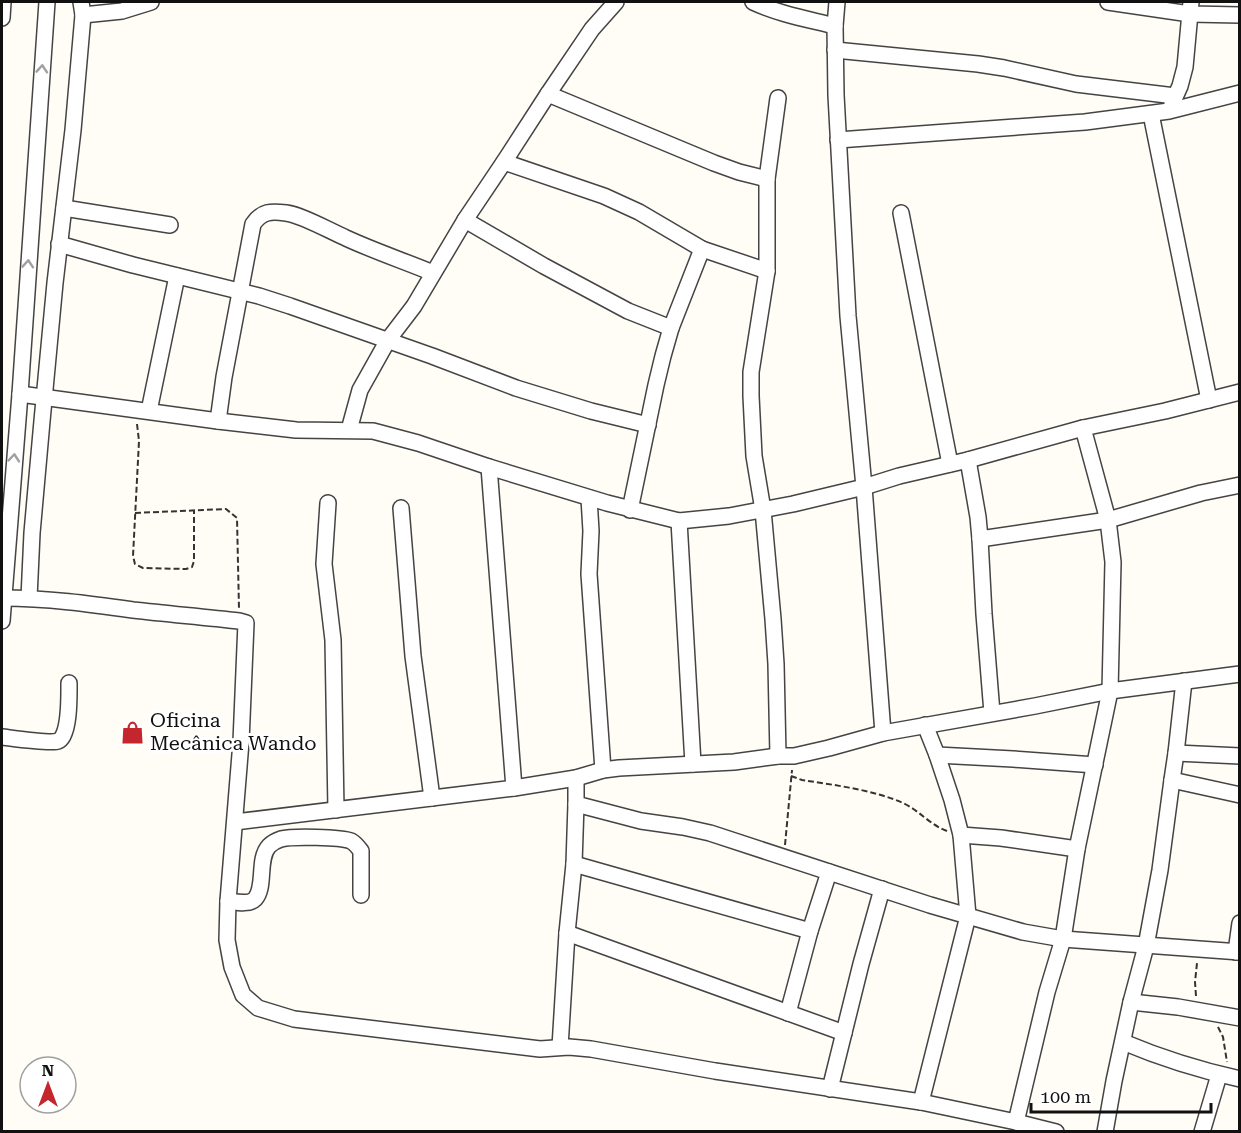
<svg xmlns="http://www.w3.org/2000/svg" width="1241" height="1133" font-family="'Roboto Serif',serif">
<rect width="100%" height="100%" fill="#fffdf5"/>
<g fill="none" stroke-linecap="round" stroke-linejoin="round">
<defs>
<g id="minor">
<path d="M753,2C779,14 807,19 835,26"/>
<path d="M837,2L835,26L836,95L848,316L864,487L883,733"/>
<path d="M1108,2L1190,14L1240,15"/>
<path d="M83,15L122,11L151,2"/>
<path d="M2,18L3,2"/>
<path d="M835,50L978,64L1004,68L1076,84L1175,96"/>
<path d="M548,94L714,163L739,172L767,179"/>
<path d="M778,98L767,179V271L751,372V396L754,456L763,510L773,619L776,664L778,756"/>
<path d="M1172,104L1180,86L1185,67L1191,2"/>
<path d="M1151,114L1209,400"/>
<path d="M838,140L1085,122L1169,111L1240,93"/>
<path d="M504,162L604,196L639,212L702,249L671,328L663,356L656,385L630,510"/>
<path d="M64,208L170,225"/>
<path d="M901,213L950,464"/>
<path d="M465,220L544,266L628,311L671,328"/>
<path d="M59,244L133,265L259,296L290,306L432,356L516,388L591,411L648,425"/>
<path d="M702,249L767,271"/>
<path d="M20,394L218,421L296,430L373,431L418,443L489,467L607,503L679,521L729,516L793,504L864,487L899,476L968,460L1083,428L1165,411L1240,392"/>
<path d="M149,411L177,276"/>
<path d="M218,421L224,377L253,224C262,211 271,211 286,213C302,215 330,231 346,238C374,251 404,261 433,273"/>
<path d="M349,430L360,390L388,340L414,306L465,220L504,162L548,94L592,29L616,2"/>
<path d="M968,460L978,517L980,539L1108,520L1201,493L1240,485"/>
<path d="M489,467L514,788"/>
<path d="M589,498L591,531L589,574L603,770"/>
<path d="M328,503L324,564L333,640L336,810"/>
<path d="M401,508L413,656L432,798"/>
<path d="M679,521L693,764"/>
<path d="M980,539L984,614L992,713"/>
<path d="M3,598C47,598 90,604 133,610C168,614 204,617 239,621L246,623L241,742L228,901L227,940L232,967L243,995L258,1008L294,1019L540,1049L569,1047L591,1049L715,1071L921,1102L1016,1122L1056,1132"/>
<path d="M29,598L32,533L42,421L55,283L73,130L83,15L81,2"/>
<path d="M2,621L20,394L47,2"/>
<path d="M2,737C11,738 51,744 58,741C70,737 69,694 69,683"/>
<path d="M1176,753L1240,756"/>
<path d="M937,755L1013,759L1095,765"/>
<path d="M576,778V804L641,821L683,827L710,833L930,905L1023,932L1063,939L1240,952"/>
<path d="M1172,780L1240,795"/>
<path d="M235,822L514,788L576,778L603,770L619,768L734,762L778,756H794L829,748L883,733L1035,706L1110,691L1240,674"/>
<path d="M961,835L1001,838L1077,849"/>
<path d="M574,864L810,931"/>
<path d="M228,901C236,902 249,905 255,899C266,887 257,859 269,846C272,843 278,840 281,839C292,836 341,837 351,841C355,843 358,847 361,851V895"/>
<path d="M567,933L844,1033"/>
<path d="M1236,952L1240,923"/>
<path d="M1131,1002L1178,1007L1240,1018"/>
<path d="M788,1013L810,931L829,872"/>
<path d="M1123,1042C1161,1058 1199,1070 1240,1079"/>
<path d="M560,1047L567,933L574,864L576,804"/>
<path d="M830,1089L861,964L882,889"/>
<path d="M921,1102L968,916L961,835L952,800L937,755L925,725"/>
<path d="M1016,1122L1047,992L1063,939L1077,849L1110,691L1113,562L1108,520L1083,428"/>
<path d="M1105,1132L1114,1081L1131,1002L1146,946L1160,870L1172,780L1176,753L1184,681"/>
<path d="M1202,1132L1219,1075"/>
</g>
</defs>
<use href="#minor" stroke="#444" stroke-width="18"/>
<g stroke="#333" stroke-width="2" stroke-dasharray="6 3" stroke-linecap="butt">
<path d="M137,424L139,441L133,556L135,564L143,568L186,569L192,567L194,561V511"/>
<path d="M135,513L226,509L237,518L239,609"/>
<path d="M791,776L802,780C834,785 874,790 903,803C920,811 930,825 947,831"/>
<path d="M785,845L792,770"/>
<path d="M1196,996L1195,982L1197,963"/>
<path d="M1218,1027L1223,1037L1227,1062"/>
</g>
<use href="#minor" stroke="#fff" stroke-width="15"/>
</g>
<defs><path id="oneway-chevron" d="M-2-3.5L2.5 0L-2 3.5" fill="none" stroke-width="1.6" stroke-linecap="round" stroke-linejoin="round" transform="scale(1.5)"/></defs>
<g stroke="#a0a0a0">
<use href="#oneway-chevron" transform="translate(42 69) rotate(-86)"/>
<use href="#oneway-chevron" transform="translate(28 264) rotate(-86)"/>
<use href="#oneway-chevron" transform="translate(14 458) rotate(-85)"/>
</g>
<defs>
<symbol id="shop-bare" viewBox="-9 -9 18 18"><path d="M-5-2.5h2.3a2.7 3.5 0 0 1 5.4 0H5L5.5 6h-11ZM-1.5-2.5h3a1.5 2.3 0 0 0-3 0Z" fill="#c4262e" stroke="#fff" stroke-width="2.5" paint-order="stroke"/></symbol>
</defs>
<g fill-rule="evenodd">
<use href="#shop-bare" x="116" y="716" width="33" height="33"/>
</g>
<g text-anchor="middle" dominant-baseline="central" stroke-width="6" stroke-linejoin="round" paint-order="stroke">
<g font-size="20" fill="#111" stroke="#fff" text-anchor="start">
<text x="150" y="720">Oficina<tspan x="150" dy="23">Mecânica Wando</tspan></text>
</g>
</g>
<rect width="1241" height="1133" fill="none" stroke="#111111" stroke-width="6"/>
<g transform="translate(48 1085)"><circle r="28" fill="#ffffff" stroke="#a0a0a0" stroke-width="1.5"/>
<path d="M0-4.5L10 22L0 15L-10 22Z" fill="#c4262e"/>
<text y="-9" font-size="16" font-weight="bold" text-anchor="middle" fill="#111111">N</text>
</g>
<path d="M1031 1103v9h180v-9" fill="none" stroke="#111111" stroke-width="3"/>
<text x="1040" y="1103" font-size="18" fill="#111111" stroke="#ffffff" stroke-width="4.5" paint-order="stroke">100 m</text>
</svg>
